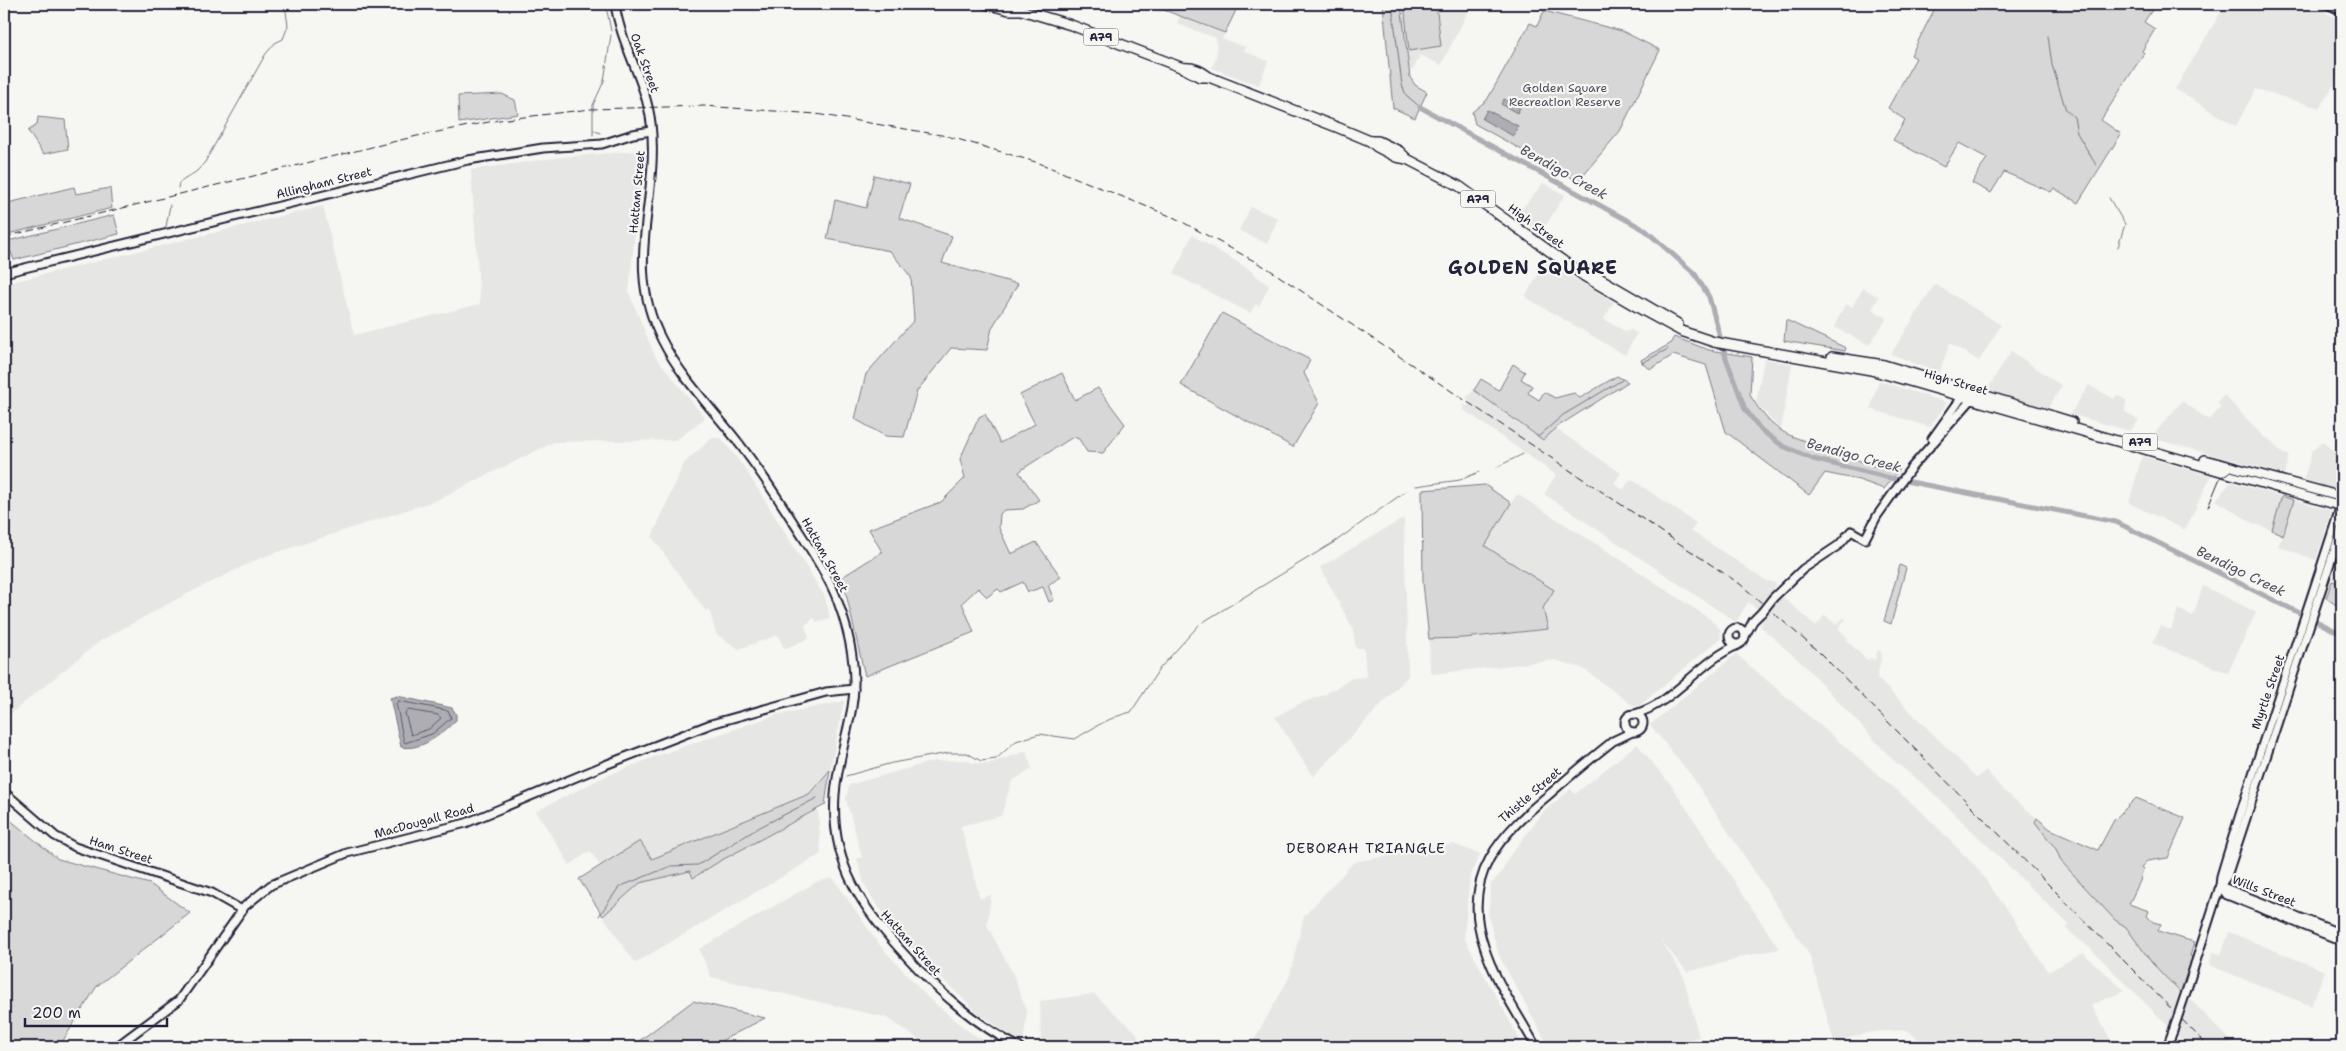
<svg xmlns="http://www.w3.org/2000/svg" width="2346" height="1051" font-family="'Shantell Sans',sans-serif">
<rect width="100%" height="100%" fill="#f6f6f2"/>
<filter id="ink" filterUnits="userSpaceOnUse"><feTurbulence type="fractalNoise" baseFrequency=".02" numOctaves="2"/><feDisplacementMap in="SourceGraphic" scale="10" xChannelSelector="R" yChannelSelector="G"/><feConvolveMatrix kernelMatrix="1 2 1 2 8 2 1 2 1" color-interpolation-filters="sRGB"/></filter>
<g filter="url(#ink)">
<g fill="#e6e6e4">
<path d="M1401,4H1472L1441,65L1420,55L1413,70L1409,68Z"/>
<path d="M2226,4H2307L2317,7L2342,22V71L2320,108L2256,89L2236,126L2175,89Z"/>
<path d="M1180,16L1225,33L1222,39L1246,47L1244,51L1268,61L1260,83L1258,85L1212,68L1217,54L1216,38L1177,24Z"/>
<path d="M636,151L642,157L629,293L655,356L705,418L676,440L554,442L437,500L260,558L177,599L100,641L4,719V284L323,206L354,335L480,304L471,170L561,157Z"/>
<path d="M1543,183L1565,195L1540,234L1517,215Z"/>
<path d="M1251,207L1278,218L1267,244L1239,230Z"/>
<path d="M1192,235L1247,268L1269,286L1259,306L1256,304L1250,313L1174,274Z"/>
<path d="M1546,261L1614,302L1604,319L1626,332L1631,330L1637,333L1625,355L1527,298L1526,295Z"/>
<path d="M1935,284L2001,325L1979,361L1950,343L1939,373L1891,354Z"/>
<path d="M1863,288L1879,297L1872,309L1887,318L1869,345L1834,327L1845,304L1852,307Z"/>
<path d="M2011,351L2062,386L2048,408L1987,390Z"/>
<path d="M1764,359L1792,364L1781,430L1756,403Z"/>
<path d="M1879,381L1945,402L1947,403L1930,427L1870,409Z"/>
<path d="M2089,385L2114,399L2117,395L2126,400L2125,412L2139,420L2130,431L2070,414Z"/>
<path d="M1474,390L1543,440L1556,429L1621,473L1614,483L1623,490L1631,479L1696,523L1691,531L1767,581L1776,583L1770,596L1775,600L1784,598L1816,626L1825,615L1836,625L1844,617L1846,619L1838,628L1848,638L1846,640L1867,660L1871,658L1875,660L1878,649L1882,654L1877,678L1977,778L1986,770L2004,791L2037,818L2035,822L2056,849L2062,861L2115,920L2126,927L2152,963L2181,993L2170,1028L2091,949L2066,929L2069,925L1928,788L1895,762L1804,665L1760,626L1765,614L1748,602L1736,622L1544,494L1556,475L1464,410L1463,404L1467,406L1471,402L1466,398Z"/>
<path d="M2224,395L2266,439L2268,438L2283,454L2289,455L2284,474L2151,438L2182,401L2209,420L2221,407L2217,403Z"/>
<path d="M712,438H721L746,470L825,597L830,618L816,622L814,618L805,625L809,638L784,649L778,635L739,649L716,634L709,609L706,611L652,537L684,463Z"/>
<path d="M2323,441L2342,460V482L2335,489L2304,479L2312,451Z"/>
<path d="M2142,456L2211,476L2185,530L2129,503Z"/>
<path d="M2231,482L2329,510L2331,514L2316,560L2278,546L2283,535L2251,522L2216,500Z"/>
<path d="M1517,494L1620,559L1710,619L1720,629L1721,638L1639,706L1632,705L1584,669L1555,660L1433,674L1430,671L1429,639L1464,638L1548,629L1543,608L1554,590L1484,546Z"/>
<path d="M1404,518L1408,676L1313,777L1275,717L1301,703L1324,695L1352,678L1366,677L1364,648H1356L1352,627L1320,567Z"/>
<path d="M2342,548V583L2332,579Z"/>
<path d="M2203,586L2256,612L2228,673L2152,643L2161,626L2171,630L2178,609L2193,616Z"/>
<path d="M1736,654L1922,812L1977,868L2009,912L2048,972L2083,953L2125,991L2091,1005L2115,1047H1928L1907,1030L1872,1032L1834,1042L1810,956L1691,775L1650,725Z"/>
<path d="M844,701L830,770L809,794L652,859L640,841L600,865L590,851L570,865L536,811L604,777L656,756L776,715Z"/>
<path d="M1637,744L1671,785L1779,949L1739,957L1735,960L1687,972L1660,939L1683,975L1699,1037L1661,1047H1549L1499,956L1488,915L1491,884L1502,872L1508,858L1544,811L1571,789L1575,794Z"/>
<path d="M1026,751L1032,769L1012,781L1001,816L961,826L980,899L991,895L987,925L1013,974L1027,1013L1023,1044L978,1013L918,956L874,901L864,883L857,859L862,857L846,799L849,785L934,761L966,760L972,763L988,764Z"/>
<path d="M818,810L821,854L635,963L603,916L640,883L690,871L694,878L719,861Z"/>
<path d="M1453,844L1480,854L1470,875L1464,938L1524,1047H1250L1289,978L1304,916L1354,862Z"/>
<path d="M833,878L878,943L927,997L971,1033L996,1047H929L888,1018L711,977L699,949L818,881Z"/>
<path d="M2229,932L2325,971L2311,1006L2209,965L2213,952L2221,954Z"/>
<path d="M1094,994L1137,1033L1138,1038L1132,1047H1041L1040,1001Z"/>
<path d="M2188,997L2233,1043L2237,1047H2177L2181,1039L2176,1034Z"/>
</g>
<g fill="#d7d7d7" stroke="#7c7c89">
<path d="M1148,4H1239L1225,33Z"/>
<path d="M1383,4H1401L1410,77L1415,85L1427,92L1415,118L1393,108Z"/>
<path d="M1404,4H1436L1441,46L1409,51Z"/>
<path d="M1937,4L1950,10L1954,4H2156L2144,22L2155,29L2142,51L2144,53L2101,120L2121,134L2078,203L2054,188L2051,192L2004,172L1991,193L1972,183L1987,158L1959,143L1944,167L1893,140L1905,120L1888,108L1916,58L1911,55Z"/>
<path d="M1544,11L1622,31L1660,50L1620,131L1578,181L1475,124L1472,112L1487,100L1530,23L1537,26Z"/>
<path d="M502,94L515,100L518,114L459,123L458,96Z"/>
<path d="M38,117L65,120L68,149L43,154L28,131L37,125Z"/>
<path d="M874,175L910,184L899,218L952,236L942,263L1018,284L992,328L987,350L951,348L917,391L904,437L885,436L855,419L866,374L914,320L911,277L890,251L827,239L835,200L866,208Z"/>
<path d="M74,187L76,194L110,188L112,208L4,235V204Z"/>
<path d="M114,215L119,234L14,260L11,252L4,254V242Z"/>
<path d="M1222,313L1310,360L1304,373L1319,403L1293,447L1181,385Z"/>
<path d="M1786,320L1846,348L1845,351L1784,341Z"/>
<path d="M1674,337L1709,350L1752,357L1750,395C1757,407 1768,422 1780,430C1797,441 1819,444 1838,451C1857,459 1878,472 1900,469L1884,489L1859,480L1825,473L1809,495L1726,432L1706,365L1673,355L1651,369L1644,365L1641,360L1670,344Z"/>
<path d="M1513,364L1525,372L1521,379L1532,386L1528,393L1539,400L1544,392L1555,398L1574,393L1580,398L1617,376L1628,382L1560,425L1543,440L1474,390L1481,379L1499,390Z"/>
<path d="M1062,373L1075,400L1098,388L1125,424L1103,453L1087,452L1079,439L1073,437L1024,468L1019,472L1039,500L1023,509L1004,510L1000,514L999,528L1011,554L1036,542L1061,577L1048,585L1054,600L1049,602L1043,587L1028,592L1023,582L1001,592L998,589L987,597L978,588L962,603L974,632L865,676L845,589L839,579L882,552L869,529L941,502L965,478L960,459L979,417L985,414L1000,443L1035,424L1020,395Z"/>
<path d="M1485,485L1511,503L1485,546L1554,590L1543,608L1548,629L1464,638L1429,639L1423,583L1422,490Z"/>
<path d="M2282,496L2294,500L2283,535L2272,530Z"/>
<path d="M1900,565L1906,568L1891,624L1884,621Z"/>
<path d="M2332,581L2342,584V609L2326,598Z"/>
<path d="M830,770L825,805L720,861L693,878L690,871L640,883L603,916L579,879L640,841L652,859L809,794Z"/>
<path d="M2136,798L2185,818L2168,858L2147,861L2141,867L2143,869L2140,881L2129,904L2149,911L2147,916L2153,922L2161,924L2158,931L2194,942L2190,956L2193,957L2181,993L2152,963L2126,927L2115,920L2061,861L2056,849L2035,822L2037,818L2050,829L2098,850L2114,820Z"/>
<path d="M4,815L58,859L150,884L190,913L97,986L59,1047H4Z"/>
<path d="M693,1001L765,1018L721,1041L724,1047H631Z"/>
</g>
<g fill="#adadb3" stroke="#757583">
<path d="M1504,99L1520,108L1517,113L1501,104Z"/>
<path d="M1487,110L1518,126L1513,136L1482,119Z"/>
<path d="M397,696L452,708L456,714V720C442,734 422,751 401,747L390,698Z"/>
</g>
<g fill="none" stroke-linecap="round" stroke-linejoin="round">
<g stroke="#5a5a6b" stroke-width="1">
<path d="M399,701L445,710L449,712L451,718L432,734L405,743C402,738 399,713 396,704Z"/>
<path d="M408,710L438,715L441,718L429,729L411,735L405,713Z"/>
</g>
<g stroke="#757583" stroke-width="1">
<path d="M1392,4L1402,85L1406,95L1420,107"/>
<path d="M606,6L611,31"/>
<path d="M2048,36L2052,65L2066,110L2074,117L2077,133L2096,165"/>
<path d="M594,130L600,133"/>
<path d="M593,135V105L604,81L611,35"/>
<path d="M178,188L179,183L197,171L205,162L265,55L275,43L283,39L288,26L285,4"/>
<path d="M2109,198L2125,224L2118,247"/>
<path d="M166,227L170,205"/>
<path d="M1642,363L1668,349"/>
<path d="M1539,436L1563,415L1622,380"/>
<path d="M1497,467L1523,454"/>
<path d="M1416,486L1460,480L1479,472"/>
<path d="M1203,622L1336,541L1406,491"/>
<path d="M846,776L892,763L948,753H967L981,761L996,759L1016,741L1039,734L1075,739C1093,728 1110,717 1131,712L1160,668L1199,625"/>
<path d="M599,916L619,887L671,866L698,865L760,827L817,798"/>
</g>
<path stroke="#adadb3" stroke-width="5" d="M1420,107L1645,230L1695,274L1709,297L1726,358L1745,409L1761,430L1783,446L1813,459L1890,478L2116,522L2342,634"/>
<defs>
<g id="secondary">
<path d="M615,4C621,46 646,81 651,123C660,201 622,264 662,340C678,372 703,399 726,427C755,462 779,500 804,539C816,559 830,579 838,602C850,634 858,673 852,707C847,736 837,765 835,795C830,864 863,910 908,958C941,994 975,1024 1019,1047"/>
<path d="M2327,4L2342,11"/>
<path d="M4,273L468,160L543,148L602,144L633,134L651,131"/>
<path d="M1932,439L1962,397"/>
<path d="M1773,598L1803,569L1839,545L1851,531L1865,539L1877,516L1911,468L1971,400"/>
<circle cx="1737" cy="636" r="8"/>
<path d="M1745,636L1753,621L1762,612"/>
<path d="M1635,714C1675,703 1699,661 1738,645"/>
<circle cx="1634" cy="723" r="9"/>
<path d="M4,792L55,836L75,847L212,893L242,910"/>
<path d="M2220,886L2227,876L2342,527"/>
<path d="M2220,886L2227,895L2342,941"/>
<path d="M2220,886L2342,934"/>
<path d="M2186,992L2220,886L2221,876C2258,752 2302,629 2341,505"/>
<path d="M116,1047L179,1000L245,906L271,885L347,853L466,823L605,765L711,724L826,692L854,689"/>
<path d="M1536,1047C1519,1015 1495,982 1484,946C1460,875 1501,834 1552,792C1572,774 1593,757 1613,741L1632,732"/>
<path d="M2167,1047L2173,1031"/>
</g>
<g id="highway">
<path d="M986,4L1009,10H1018"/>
<path d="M1009,4L1018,9L1071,25L1183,68L1200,77H1209"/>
<path d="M1183,68C1194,67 1201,71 1209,77L1339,128L1370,141L1377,147L1396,157L1407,159"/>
<path d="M1370,141H1378L1399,151L1407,159L1459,186L1584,276L1646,312L1681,331L1714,342L1871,370L2342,506"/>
<path d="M1579,268L1587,271L1678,324"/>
<path d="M1832,357L1884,365L2072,422"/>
<path d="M2205,460L2342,497"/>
</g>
</defs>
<use href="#secondary" stroke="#22223b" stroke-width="11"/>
<use href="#highway" stroke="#22223b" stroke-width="12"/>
<use href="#secondary" stroke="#f6f6f2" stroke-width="7"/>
<use href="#highway" stroke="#f6f6f2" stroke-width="9"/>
<path stroke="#22223b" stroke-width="1" d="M2208,507L2220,478L2231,471L2342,502"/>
<path stroke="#22223b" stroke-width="1" stroke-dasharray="8 4" stroke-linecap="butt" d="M4,237L417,136L499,120L591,109L704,106L816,114L947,136L1039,163L1175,218L1267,268L1740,584L1821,654L2209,1047"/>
<defs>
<g id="secondary-bridge">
<path d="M1762,612L1773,598"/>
<path d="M2173,1031L2186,992"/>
</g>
</defs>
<use href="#secondary-bridge" stroke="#22223b" stroke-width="11" stroke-linecap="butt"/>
<use href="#secondary-bridge" stroke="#f6f6f2" stroke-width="7"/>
</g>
</g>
<g text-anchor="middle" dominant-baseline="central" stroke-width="4.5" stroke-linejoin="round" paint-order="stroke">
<g fill="#f6f6f2" stroke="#626272" stroke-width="1">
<rect x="1083.5" y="28.5" width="35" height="17" rx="4"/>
<rect x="1460.5" y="190.5" width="35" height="17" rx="4"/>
<rect x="2122.5" y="433.5" width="35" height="17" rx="4"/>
</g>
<g font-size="11" font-weight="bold" fill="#22223b">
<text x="1101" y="37">A79</text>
<text x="1478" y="199">A79</text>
<text x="2140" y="442">A79</text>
</g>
<g font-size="12" fill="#22223b" stroke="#f6f6f2">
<text transform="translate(645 63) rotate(70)">Oak Street</text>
<text transform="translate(324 183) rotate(-14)">Allingham Street</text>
<text transform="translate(637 192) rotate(-85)">Hattam Street</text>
<text transform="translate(1536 226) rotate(36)">High Street</text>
<text transform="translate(1956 382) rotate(16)">High Street</text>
<text transform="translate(825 555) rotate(61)">Hattam Street</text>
<text transform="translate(2268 692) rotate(-71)">Myrtle Street</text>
<text transform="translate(1530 795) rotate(-41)">Thistle Street</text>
<text transform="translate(424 821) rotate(-15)">MacDougall Road</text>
<text transform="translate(121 850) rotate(18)">Ham Street</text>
<text transform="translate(2264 891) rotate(21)">Wills Street</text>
<text transform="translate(911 943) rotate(48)">Hattam Street</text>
</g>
<g font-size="12" fill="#4f4f62" stroke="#f6f6f2">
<text x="1565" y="88">Golden Square<tspan x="1565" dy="14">Recreation Reserve</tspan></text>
</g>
<g font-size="14" font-style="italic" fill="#535365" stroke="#f6f6f2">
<text transform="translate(1564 172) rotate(29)">Bendigo Creek</text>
<text transform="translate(1854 455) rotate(15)">Bendigo Creek</text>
<text transform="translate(2241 571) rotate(26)">Bendigo Creek</text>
</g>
<g font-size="14" letter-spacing="1" fill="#22223b" stroke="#f6f6f2">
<text x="1366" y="848">DEBORAH TRIANGLE</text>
</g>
<g font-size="18" font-weight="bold" letter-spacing="1" fill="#22223b" stroke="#f6f6f2">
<text x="1533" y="268">GOLDEN SQUARE</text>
</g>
</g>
<rect width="2346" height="1051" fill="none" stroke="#f6f6f2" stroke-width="20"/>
<rect x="10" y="10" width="2326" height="1031" fill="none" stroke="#22223b" stroke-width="2" filter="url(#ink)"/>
<path d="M25 1018v8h142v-8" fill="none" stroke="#22223b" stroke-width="2.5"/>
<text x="32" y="1018" font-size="15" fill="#22223b" stroke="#f6f6f2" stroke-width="4" paint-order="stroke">200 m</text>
</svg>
